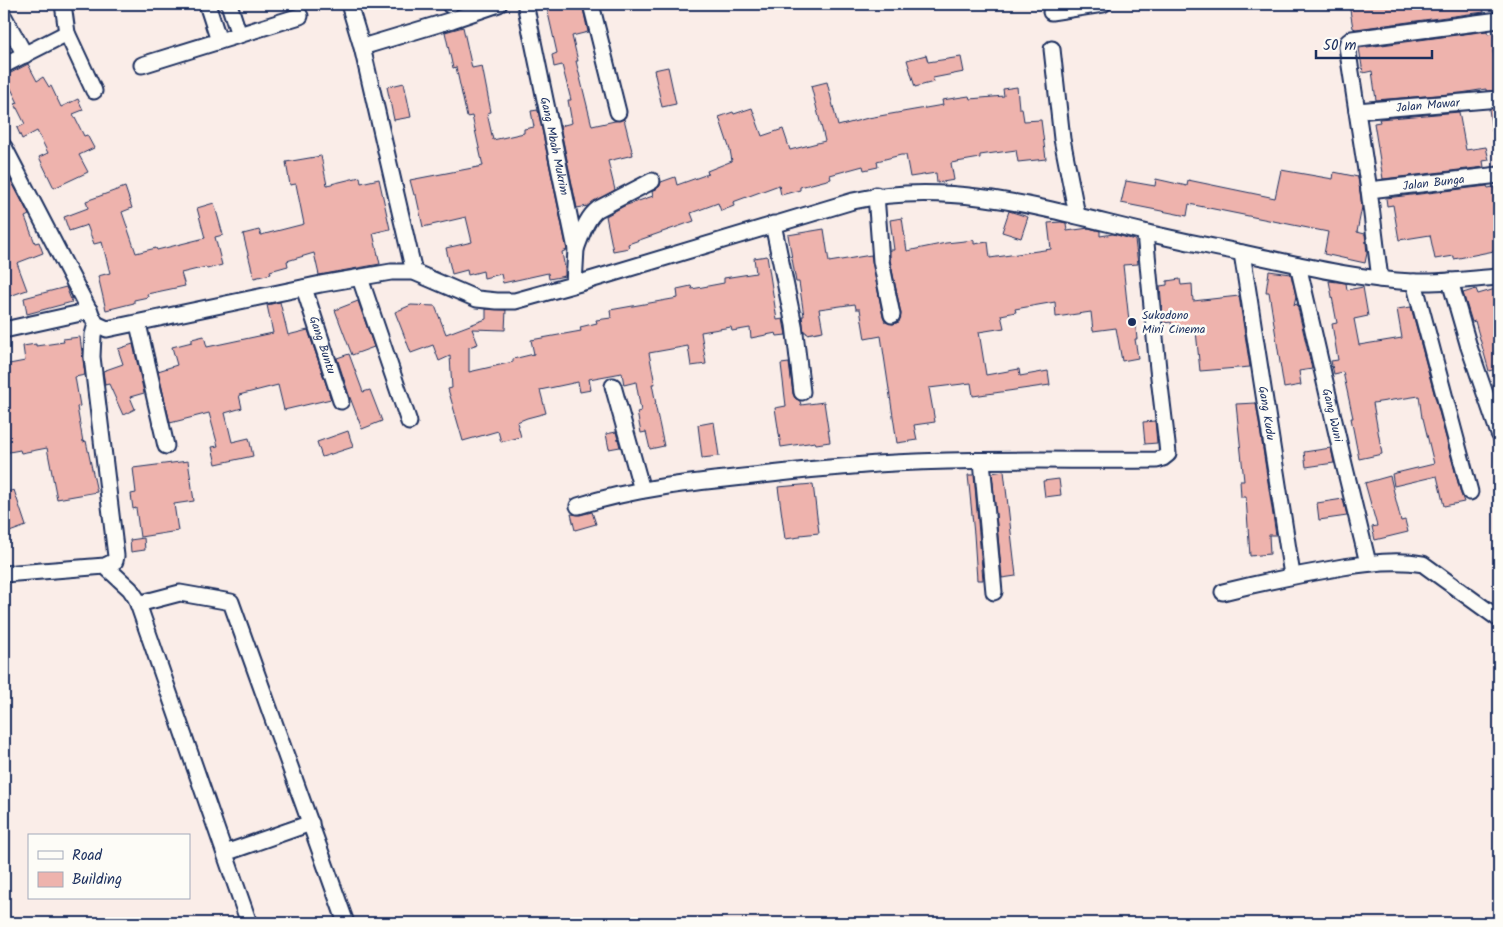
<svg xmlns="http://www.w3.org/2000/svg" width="1503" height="927" font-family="Kalam,sans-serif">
<rect width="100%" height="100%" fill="#faede8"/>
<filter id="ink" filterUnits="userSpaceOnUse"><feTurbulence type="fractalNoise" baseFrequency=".02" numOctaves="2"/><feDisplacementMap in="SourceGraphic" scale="10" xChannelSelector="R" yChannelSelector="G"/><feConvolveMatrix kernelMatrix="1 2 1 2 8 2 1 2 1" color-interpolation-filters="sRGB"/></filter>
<g filter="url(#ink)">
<g fill="#eeb3ad" stroke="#1b2f5e">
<path d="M546,4H582L588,32L572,36L578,61H576L592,126L624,119L633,155L608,161L615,190L588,206L577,208L560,126L572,123L568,100H571L562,65L554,67L552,55L557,53Z"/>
<path d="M1349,4H1483L1484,12L1356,29L1353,28Z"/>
<path d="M463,27L472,68L482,66L491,112L487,113L493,140L524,133V129L534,127L531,111L538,110L567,250L562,252L565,269V276L549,279L548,273L503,283L501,274L484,278L483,271L468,275L467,270L452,274L446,248L472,242L466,217L423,227L416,195H414L410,180L483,166L472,116L467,117L456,67L453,68L445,32Z"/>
<path d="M1487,31L1488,34L1498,32L1499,50L1493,51L1499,90L1486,91V89L1461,93L1376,100L1372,71L1363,73L1359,48Z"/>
<path d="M926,55L928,62L961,57L964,72L933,78L934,82L915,87L907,60Z"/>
<path d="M28,64L37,81L43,77L49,87L51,86L61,107L78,99L83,110L73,114L84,136L87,135L94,148L79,155L88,172L54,188L39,157L48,153L37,131L22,139L17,128L25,124L15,104L18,103L5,76Z"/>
<path d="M668,67L676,104L662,107L654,70Z"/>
<path d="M827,82L838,126L868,118L943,105L942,100L969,96L970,99L1004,96L1003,89L1017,87L1019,108H1022L1024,121L1041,120L1046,159L1018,162L1016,150L980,155V158L951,163L954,180L937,183L936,173L910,177L906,155H901L877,161L878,167L864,170L863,166L830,175L831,179L800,187V190L781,195L779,185L733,202L734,206L721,211L718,203L691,213L694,221L628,244L629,248L613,251L606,216L624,206L653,196L652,192L660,186L661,182L675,177L677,185L708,174L707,171L732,161L730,150L719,117L733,112L734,114L752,108L762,136L783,129L790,150L825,141L811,86Z"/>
<path d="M404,83L411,117L394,120L387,87Z"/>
<path d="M1499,108V130L1492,131L1489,109Z"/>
<path d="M1459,112L1466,150L1486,147L1489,160L1483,161L1484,167L1383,179L1374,123L1380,122L1379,119Z"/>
<path d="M321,156L327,185L360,177L361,183L379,179L390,229L373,233L380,264L319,275L314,253L287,261L288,266L270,271L271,274L254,278L243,234L259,230L261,235L304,224L296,184L290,185L286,162Z"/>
<path d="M4,167L29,215L25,217L35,243L39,242L43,253L17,263L27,290L4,298Z"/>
<path d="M1281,170L1333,179L1334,172L1358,177L1362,207L1357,232L1365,234L1367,253L1365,263L1324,254L1328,232L1189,204L1187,216L1121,203L1126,181L1155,186L1156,179L1187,186L1188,180L1275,198Z"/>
<path d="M1487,186L1488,188L1499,186V250L1454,259V256L1435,259L1430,235L1399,240L1393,205L1387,206L1386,198Z"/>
<path d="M125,187L132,208L122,212L136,253L156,248L157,250L205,238L197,208L214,203L223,235L215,237L222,265L207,269L206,267L181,273L185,286L147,294L148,297L134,300V303L106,310L98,276L110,273L102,242L94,244L87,225L69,231L64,217L88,208L86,201Z"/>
<path d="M1009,211L1028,217L1021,238L1002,232Z"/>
<path d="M902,218L907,251L946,243L974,240V244L988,242L990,258L1051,249L1048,223L1061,222L1066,223L1067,231L1089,228L1100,231V236L1113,234L1135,240L1138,264L1123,265L1129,321L1135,320L1137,339H1135L1138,358L1122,361L1116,328L1093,331L1091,312L1056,317L1055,302L1015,309L1016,312L1001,315L1004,328L979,332L986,375L1019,369L1020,376L1048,371L1050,385L973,396L971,383L929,388L935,422L914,425L917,440L897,443L881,336L865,339L860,309H856L855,304L819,309L823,331L807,334L806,332H804L802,316H804L799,282H796L788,235L824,229L829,262L871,255L883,317L885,322L893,324L899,322L901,314L890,260V250H894L890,220Z"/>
<path d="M767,256L777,320L783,319L786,335L777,336L776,333L751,338L750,328L732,331L731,327L701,332L706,364L691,366L688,346L649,353L655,384H652L656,404H655L664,446L650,449L646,432L641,433L637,412L641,411L636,382L624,385L622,373L589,379L591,390L580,392L578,382L540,390L546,413L527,418L517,422L521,437L501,442L498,431L463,441L448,389L452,388L450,356L439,361L433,345L411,353L395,312L411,305L435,306L446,334L486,319V309L506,310L505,330L472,329L478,344L469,347V372L513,362V359L534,354L531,340L581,331L580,327L597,323L596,320L611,318L610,310L678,298L677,289L691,286L692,289L724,283V278L756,273L754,258Z"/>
<path d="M1269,271L1291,274L1296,296L1294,305L1297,304L1312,369L1299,371L1301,385L1284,388L1269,292H1266Z"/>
<path d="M1180,279L1181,285L1192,284L1193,301L1239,296L1250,367L1200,371L1196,331L1173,333L1171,322L1163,323L1160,286L1167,285V281Z"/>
<path d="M1329,281L1346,283L1347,290L1363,287L1368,316L1354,319L1359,345L1402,338L1397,309L1411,307L1461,494L1464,502L1444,506L1437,476L1394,486L1392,474L1434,464L1423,418H1422L1419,396L1373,403L1382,454L1359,459L1351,418H1353L1343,372L1334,374L1331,361L1338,360L1332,324L1337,323Z"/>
<path d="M66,287L72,302L27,314L24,298Z"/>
<path d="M1499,288V368L1489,371L1475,321L1472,322L1463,293L1476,289L1478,294Z"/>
<path d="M358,301L374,347L352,355L335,310Z"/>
<path d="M280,302L288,335L308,330L331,399L284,410L278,385L239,395L242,408L225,413L232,442L249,438L253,456L216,464L212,447L218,446L209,413L170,423L158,371L177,365L172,347L192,342V339L204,336L207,347L273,333L267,305Z"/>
<path d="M80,337L85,375L75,377L80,406L77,407L83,442L86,441L97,492L57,499L47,448L21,453L20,450L4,453V365L25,361L23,346L36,344V346L64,342L63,339Z"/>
<path d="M133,344L144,393L130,397L135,409L123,415L109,384L105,385L103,371L123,364L118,349Z"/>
<path d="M349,354L363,392L370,390L382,421L362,429L349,395L337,358Z"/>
<path d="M789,363L793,394L795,398L800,401L801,405L824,402L830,442L816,444L815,442L781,447L775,408L786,406L781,364Z"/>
<path d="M1256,403L1276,535H1269L1270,554L1250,556L1246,497H1241L1240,481H1244L1236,404Z"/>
<path d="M1155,421L1157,443L1145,444L1143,422Z"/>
<path d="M714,422L719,456L702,458L698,425Z"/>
<path d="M348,431L353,447L322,457L317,442Z"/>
<path d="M616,432L620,447L609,449L606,434Z"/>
<path d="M1331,448L1334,463L1306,467L1304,452Z"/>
<path d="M188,461L194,501L174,504L178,531L140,537L136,508L133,509L131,494L136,493L133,468Z"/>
<path d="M1004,471L1016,576L1002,578L992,473Z"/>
<path d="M968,475H974L983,580H977L974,534Z"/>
<path d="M1390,476L1401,521L1405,520L1408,532L1375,540L1372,527L1377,526L1365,483Z"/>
<path d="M1059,479L1061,495L1045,497L1043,481Z"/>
<path d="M813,484L819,533L800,535V537L785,539L778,487Z"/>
<path d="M14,490L26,526L4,534V493Z"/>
<path d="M1343,499L1347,516L1319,520L1317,503Z"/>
<path d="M592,512L596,524L575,530L571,514L580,515Z"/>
<path d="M144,538L145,550L131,552L130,540Z"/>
</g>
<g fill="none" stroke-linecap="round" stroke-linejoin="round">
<defs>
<g id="minor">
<path d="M63,4L67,33L94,91"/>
<path d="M207,4L219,41"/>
<path d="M229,4L239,35"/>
<path d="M349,4L362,47L414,272"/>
<path d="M450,4V5"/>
<path d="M591,4L618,112"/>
<path id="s1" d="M526,8L576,249L574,284"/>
<path d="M1051,12L1103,4"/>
<path d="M4,17L25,55"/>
<path d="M362,47L452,20L499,4"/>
<path d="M1052,49L1062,139L1077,215"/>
<path d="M4,65L67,33"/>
<path d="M142,65L300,16"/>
<path id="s2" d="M1357,111L1499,99"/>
<path d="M4,147L96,324L107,329L321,284L391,272H414L477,299L497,301H515L580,283L853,201C950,179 1050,210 1144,232C1180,241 1216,247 1252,255C1305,266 1358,279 1412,282C1441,283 1471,279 1499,277"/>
<path id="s3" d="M1369,190L1499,175"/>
<path d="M876,195L881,261L892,315"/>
<path d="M773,224L794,325L802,392"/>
<path d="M576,249C582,234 586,218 598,209L652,181"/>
<path id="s4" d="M1242,253L1292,575"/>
<path id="s5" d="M1298,265L1343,460L1368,563"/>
<path d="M360,278L409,422"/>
<path d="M1380,279L1369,190L1347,46L1348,42L1352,39L1499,20"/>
<path d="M1450,281L1469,347L1499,434"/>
<path d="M1414,282L1470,492"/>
<path id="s6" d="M304,288L341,401"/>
<path d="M138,324L166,446"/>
<path d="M4,330L90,311"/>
<path d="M613,386L642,490"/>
<path d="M982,461L994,592"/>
<path d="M578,506C635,488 694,482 753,476C794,471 835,467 877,464C970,458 1064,461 1157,460L1163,458L1168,454L1167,444L1158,369L1145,233"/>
<path d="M105,566L130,589L136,598L249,923"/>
<path d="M4,574L105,566L115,561L116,556L92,357L93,335L96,324"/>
<path d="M1223,592C1263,582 1302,574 1343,567C1369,563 1397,559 1423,564L1499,619"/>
<path d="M138,604L180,593L231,602L346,923"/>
<path d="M225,853L311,823"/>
</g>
</defs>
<use href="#minor" stroke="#1b2f5e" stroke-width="19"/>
<use href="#minor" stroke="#fdfcf7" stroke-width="15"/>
</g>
</g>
<circle fill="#1b2f5e" stroke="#fdfcf7" stroke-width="2" cx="1132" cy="322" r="5"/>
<g text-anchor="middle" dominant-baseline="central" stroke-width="5" stroke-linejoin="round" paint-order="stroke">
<g font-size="12" fill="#1b2f5e" stroke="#fdfcf7">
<text stroke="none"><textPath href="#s2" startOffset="71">Jalan Mawar</textPath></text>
<text stroke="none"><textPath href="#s1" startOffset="141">Gang Mbah Mukrim</textPath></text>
<text stroke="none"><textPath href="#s3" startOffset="65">Jalan Bunga</textPath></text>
<text stroke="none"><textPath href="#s6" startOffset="60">Gang Buntu</textPath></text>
<text stroke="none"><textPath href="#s4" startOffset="162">Gang Kudu</textPath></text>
<text stroke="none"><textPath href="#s5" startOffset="154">Gang Wuni</textPath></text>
</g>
<g font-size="12" fill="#1b2f5e" stroke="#fdfcf7" text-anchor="start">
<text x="1142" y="315">Sukodono<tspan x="1142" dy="14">Mini Cinema</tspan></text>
</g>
</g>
<rect width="1503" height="927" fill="none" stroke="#fdfcf7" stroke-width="20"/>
<rect x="10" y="10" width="1483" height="907" fill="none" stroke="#1b2f5e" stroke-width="2" filter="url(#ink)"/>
<rect x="28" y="834" width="162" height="65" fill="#fdfcf7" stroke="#a3aaba"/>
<rect x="38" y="851" width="25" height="8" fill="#fdfcf7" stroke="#a3aaba"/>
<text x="72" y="860" font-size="15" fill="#1b2f5e">Road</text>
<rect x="38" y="872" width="25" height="15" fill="#eeb3ad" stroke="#a3aaba"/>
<text x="72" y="884" font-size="15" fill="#1b2f5e">Building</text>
<path d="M1316 50v8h116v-8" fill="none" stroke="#1b2f5e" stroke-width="2.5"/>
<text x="1323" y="50" font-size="15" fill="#1b2f5e" stroke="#fdfcf7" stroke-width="4" paint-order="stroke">50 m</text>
</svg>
